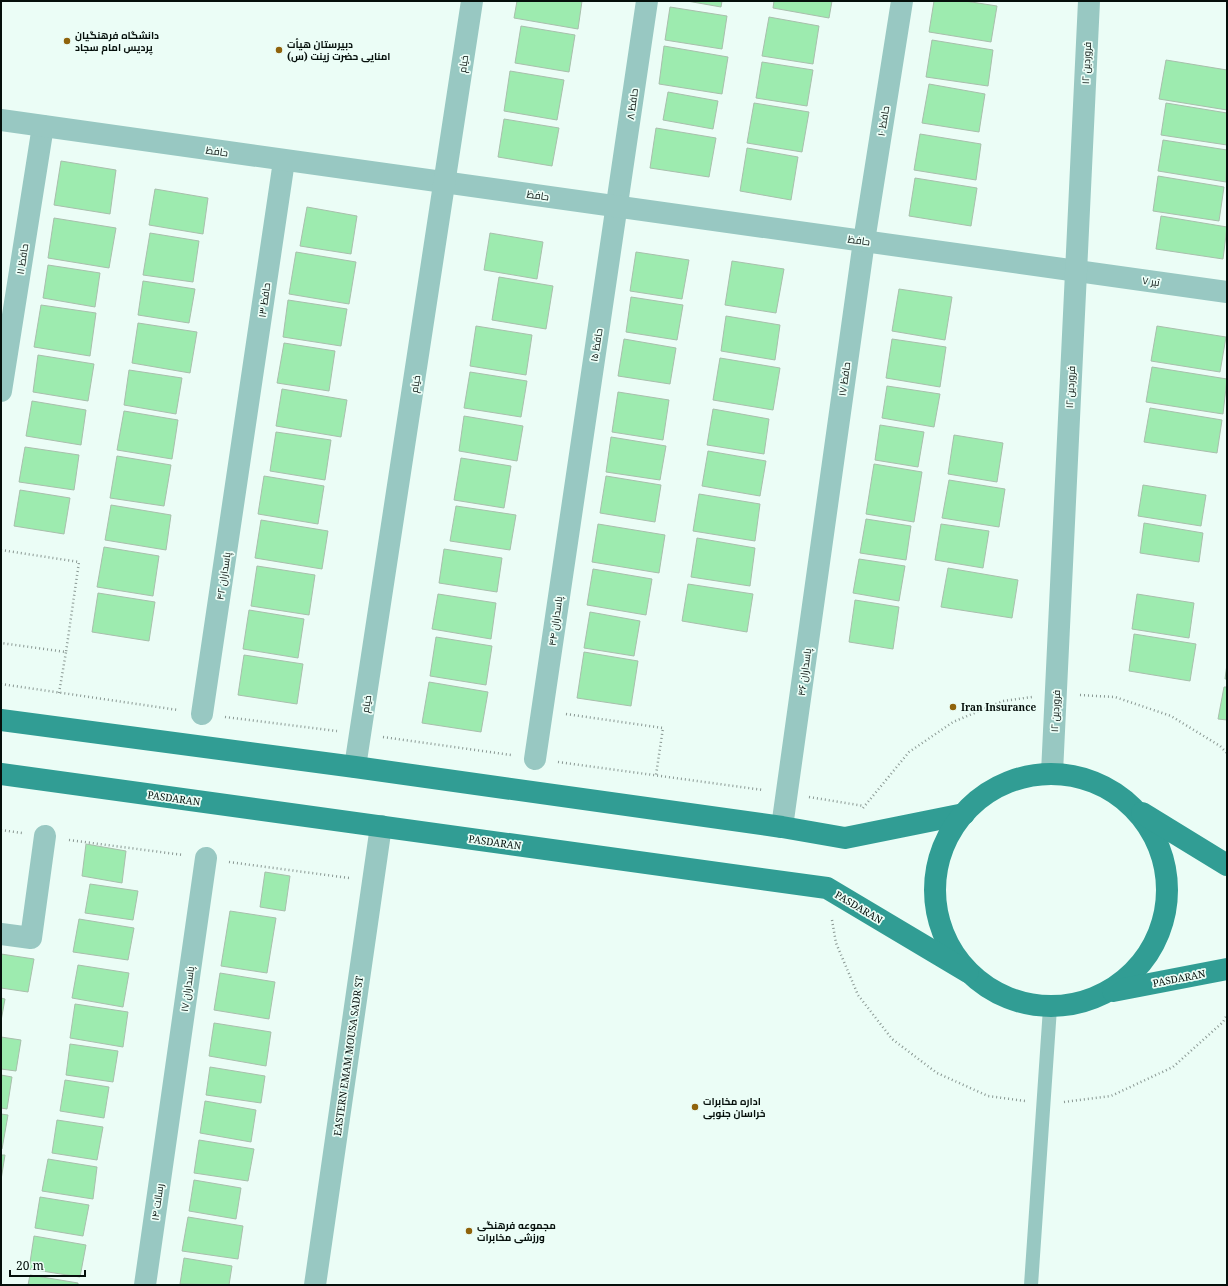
<svg xmlns="http://www.w3.org/2000/svg" width="1228" height="1286" font-family="'Noto Serif',Cairo,serif">
<rect width="100%" height="100%" fill="#ebfdf6"/>
<g fill="#9debaf" stroke="#a8bfac">
<path d="M517,1H582L578,29L514,18Z"/>
<path d="M687,1H722L721,7Z"/>
<path d="M774,1H832L829,18L773,8Z"/>
<path d="M934,1H965L997,6L991,42L929,32Z"/>
<path d="M670,7L727,16L722,49L665,40Z"/>
<path d="M769,17L819,26L813,64L762,56Z"/>
<path d="M521,26L575,35L569,72L515,63Z"/>
<path d="M932,40L993,50L988,86L926,77Z"/>
<path d="M664,46L728,57L722,94L659,84Z"/>
<path d="M1166,60L1227,70V110L1159,99Z"/>
<path d="M762,62L813,70L807,106L756,98Z"/>
<path d="M510,71L564,80L557,120L504,111Z"/>
<path d="M929,84L985,94L979,132L922,123Z"/>
<path d="M668,92L718,101L713,129L663,120Z"/>
<path d="M754,103L809,112L802,152L747,143Z"/>
<path d="M1166,103L1227,113V145L1161,135Z"/>
<path d="M504,119L559,128L552,166L498,157Z"/>
<path d="M656,128L716,138L709,177L650,168Z"/>
<path d="M920,134L981,144L976,180L914,170Z"/>
<path d="M1163,140L1227,150L1226,182L1158,171Z"/>
<path d="M747,148L798,157L791,200L740,191Z"/>
<path d="M61,161L116,170L110,214L54,205Z"/>
<path d="M1158,176L1224,187L1219,221L1153,211Z"/>
<path d="M915,178L977,188L971,226L909,216Z"/>
<path d="M155,189L208,198L203,234L149,225Z"/>
<path d="M307,207L357,216L351,254L300,246Z"/>
<path d="M1161,216L1227,227L1223,259L1156,249Z"/>
<path d="M54,218L116,228L109,268L48,258Z"/>
<path d="M150,233L199,241L193,282L143,275Z"/>
<path d="M490,233L543,242L537,279L484,270Z"/>
<path d="M296,252L356,262L349,304L289,294Z"/>
<path d="M636,252L689,260L682,299L630,291Z"/>
<path d="M732,261L784,269L776,313L725,305Z"/>
<path d="M48,265L100,273L95,307L43,298Z"/>
<path d="M499,277L553,286L546,329L492,320Z"/>
<path d="M143,281L195,289L189,323L138,315Z"/>
<path d="M899,289L952,297L945,340L892,331Z"/>
<path d="M631,297L683,305L677,340L626,332Z"/>
<path d="M288,300L347,309L341,346L283,337Z"/>
<path d="M41,305L96,313L90,356L34,347Z"/>
<path d="M726,316L780,325L775,360L721,351Z"/>
<path d="M138,323L197,332L190,373L132,363Z"/>
<path d="M476,326L532,335L526,375L470,366Z"/>
<path d="M1157,326L1226,337L1220,372L1151,361Z"/>
<path d="M624,339L676,348L670,384L618,376Z"/>
<path d="M892,339L946,347L940,387L886,378Z"/>
<path d="M284,343L335,351L329,391L277,383Z"/>
<path d="M38,355L94,364L88,401L33,392Z"/>
<path d="M720,358L780,368L773,410L713,400Z"/>
<path d="M1152,367L1227,379L1223,414L1146,402Z"/>
<path d="M129,370L182,378L176,414L124,405Z"/>
<path d="M470,372L527,381L521,417L464,408Z"/>
<path d="M887,386L940,394L934,427L882,418Z"/>
<path d="M282,389L347,400L341,437L276,426Z"/>
<path d="M618,392L669,400L663,440L612,432Z"/>
<path d="M32,401L86,410L81,445L26,436Z"/>
<path d="M1150,408L1222,420L1217,453L1144,442Z"/>
<path d="M713,409L769,419L764,454L707,445Z"/>
<path d="M124,411L178,420L172,459L117,450Z"/>
<path d="M464,416L523,426L517,461L459,451Z"/>
<path d="M880,425L924,432L918,467L875,460Z"/>
<path d="M276,432L331,440L325,480L270,471Z"/>
<path d="M954,435L1003,443L997,482L948,474Z"/>
<path d="M611,437L666,446L660,480L606,472Z"/>
<path d="M25,447L79,455L74,490L19,482Z"/>
<path d="M708,451L766,461L760,496L702,486Z"/>
<path d="M117,456L171,465L164,506L110,498Z"/>
<path d="M461,458L511,466L504,508L454,500Z"/>
<path d="M874,464L922,472L914,522L866,514Z"/>
<path d="M264,476L324,486L318,524L258,514Z"/>
<path d="M606,476L661,485L655,522L600,513Z"/>
<path d="M949,480L1005,489L999,527L942,518Z"/>
<path d="M1143,485L1206,495L1201,526L1138,516Z"/>
<path d="M20,490L70,498L64,534L14,526Z"/>
<path d="M699,494L760,504L755,541L693,531Z"/>
<path d="M111,505L171,515L166,550L105,540Z"/>
<path d="M456,506L516,515L510,550L450,541Z"/>
<path d="M866,519L911,526L906,560L860,553Z"/>
<path d="M261,520L328,531L322,569L255,558Z"/>
<path d="M1144,523L1203,533L1199,562L1140,553Z"/>
<path d="M598,524L665,535L659,573L592,562Z"/>
<path d="M941,524L989,531L983,568L935,560Z"/>
<path d="M697,538L755,548L750,586L691,577Z"/>
<path d="M104,547L159,556L153,596L97,587Z"/>
<path d="M444,549L502,558L497,592L439,583Z"/>
<path d="M859,559L905,566L899,601L853,593Z"/>
<path d="M257,566L315,575L309,615L251,606Z"/>
<path d="M948,568L1018,580L1012,618L941,607Z"/>
<path d="M593,569L652,579L646,615L587,605Z"/>
<path d="M688,584L753,594L747,632L682,621Z"/>
<path d="M98,593L155,602L149,641L92,632Z"/>
<path d="M438,594L496,603L491,639L432,629Z"/>
<path d="M1137,594L1194,603L1189,638L1132,629Z"/>
<path d="M855,600L899,607L893,649L849,642Z"/>
<path d="M249,610L304,619L298,658L243,649Z"/>
<path d="M590,612L640,621L634,656L584,648Z"/>
<path d="M1134,634L1196,644L1190,681L1129,671Z"/>
<path d="M436,637L492,646L486,685L430,676Z"/>
<path d="M584,652L638,661L631,706L577,698Z"/>
<path d="M244,655L303,664L297,704L238,695Z"/>
<path d="M1227,664V679H1225Z"/>
<path d="M429,682L488,692L481,732L422,723Z"/>
<path d="M1224,687H1227V720L1218,719Z"/>
<path d="M86,844L126,851L122,883L82,876Z"/>
<path d="M265,872L290,876L285,911L260,907Z"/>
<path d="M90,884L138,891L133,920L85,913Z"/>
<path d="M230,911L276,918L267,973L221,966Z"/>
<path d="M79,919L134,928L128,960L73,952Z"/>
<path d="M1,954L34,959L28,992L1,988Z"/>
<path d="M78,965L129,973L123,1007L72,998Z"/>
<path d="M220,973L275,982L269,1019L214,1010Z"/>
<path d="M1,998L5,999L1,1021Z"/>
<path d="M75,1004L128,1012L123,1047L70,1038Z"/>
<path d="M214,1023L271,1032L266,1066L209,1056Z"/>
<path d="M1,1037L21,1040L16,1071L1,1069Z"/>
<path d="M70,1044L118,1051L113,1082L66,1075Z"/>
<path d="M210,1067L265,1076L261,1103L206,1095Z"/>
<path d="M1,1075L12,1077L7,1109L1,1108Z"/>
<path d="M65,1080L109,1087L104,1118L60,1111Z"/>
<path d="M205,1101L256,1110L251,1142L200,1133Z"/>
<path d="M1,1114L8,1115L2,1149L1,1148Z"/>
<path d="M57,1120L103,1127L97,1160L52,1153Z"/>
<path d="M199,1140L254,1149L248,1181L194,1173Z"/>
<path d="M1,1155H5L1,1180Z"/>
<path d="M48,1159L97,1167L93,1199L42,1191Z"/>
<path d="M194,1180L241,1188L236,1219L189,1211Z"/>
<path d="M40,1197L89,1205L83,1236L35,1228Z"/>
<path d="M188,1217L243,1226L238,1259L182,1251Z"/>
<path d="M34,1236L86,1245L80,1277L29,1269Z"/>
<path d="M184,1258L232,1266L229,1285L180,1284Z"/>
<path d="M30,1275L78,1283V1285H28Z"/>
</g>
<g fill="none" stroke-linecap="round" stroke-linejoin="round">
<g stroke="#8a9893" stroke-width="2.5" stroke-dasharray="1 3" stroke-linecap="butt">
<path d="M1,550L79,562L66,652L1,643"/>
<path d="M1,684L178,710"/>
<path d="M59,693L66,652"/>
<path d="M1080,695L1115,697L1171,716L1220,746L1227,753"/>
<path d="M566,714L663,728L656,775"/>
<path d="M225,717L337,731"/>
<path d="M383,737L511,755"/>
<path d="M558,762L763,790"/>
<path d="M809,797L864,806"/>
<path d="M863,808L909,752L953,722L1003,701L1032,697"/>
<path d="M1,830L22,833"/>
<path d="M69,840L183,855"/>
<path d="M229,862L349,878"/>
<path d="M832,920L836,943L858,995L892,1039L937,1073L988,1096L1025,1101"/>
<path d="M1064,1102L1111,1096L1173,1067L1223,1022L1227,1015"/>
</g>
<path stroke="#98c8c2" stroke-width="14" d="M1031,1285L1050,1008"/>
<g stroke="#98c8c2" stroke-width="22">
<path d="M1,391L43,126"/>
<path d="M202,714L284,161"/>
<path d="M535,759L647,1"/>
<path d="M782,827L864,241L902,1"/>
<path d="M1,934L31,938L45,836"/>
<path d="M145,1285L206,858"/>
</g>
<g stroke="#98c8c2" stroke-width="22">
<path d="M1,120L1227,292"/>
<path d="M355,767L472,1"/>
<path d="M1052,773L1089,1"/>
<path d="M315,1285L381,826"/>
</g>
<g stroke="#319d94" stroke-width="22">
<path d="M1,720L355,767L782,827L845,838L964,814"/>
<circle cx="1051" cy="890" r="116"/>
<path d="M1,774L827,888L968,972"/>
<path d="M1142,813L1227,865"/>
<path d="M1113,991L1227,969"/>
</g>
</g>
<g fill="#8f630b" stroke="#ebfdf6" stroke-width="1.5">
<circle cx="67" cy="41" r="4"/>
<circle cx="279" cy="50" r="4"/>
<circle cx="953" cy="707" r="4"/>
<circle cx="695" cy="1107" r="4"/>
<circle cx="469" cy="1231" r="4"/>
</g>
<g text-anchor="middle" dominant-baseline="central" stroke-width="3.5" stroke-linejoin="round" paint-order="stroke">
<g font-size="10" font-weight="bold" fill="#050f0b" stroke="#ebfdf6" text-anchor="start">
<text x="75" y="35">دانشگاه فرهنگیان<tspan x="75" dy="12">پردیس امام سجاد</tspan></text>
<text x="287" y="44">دبیرستان هیأت<tspan x="287" dy="12">امنایی حضرت زینت (س)</tspan></text>
<text x="961" y="707">Iran Insurance</text>
<text x="703" y="1101">اداره مخابرات<tspan x="703" dy="12">خراسان جنوبی</tspan></text>
<text x="477" y="1225">مجموعه فرهنگی<tspan x="477" dy="12">ورزشی مخابرات</tspan></text>
</g>
<g font-size="10" fill="#050f0b" stroke="#ebfdf6">
<text transform="translate(1086 63) rotate(-87)">۱۲ فروردین</text>
<text transform="translate(463 64) rotate(-82)">خیام</text>
<text transform="translate(632 104) rotate(-82)">حافظ ۸</text>
<text transform="translate(883 121) rotate(-81)">حافظ ۱۰</text>
<text transform="translate(217 151) rotate(8)">حافظ</text>
<text transform="translate(538 195) rotate(8)">حافظ</text>
<text transform="translate(859 240) rotate(8)">حافظ</text>
<text transform="translate(22 259) rotate(-81)">حافظ ۱۱</text>
<text transform="translate(1151 281) rotate(8)">۷ تیر</text>
<text transform="translate(264 300) rotate(-82)">حافظ ۱۳</text>
<text transform="translate(596 345) rotate(-81)">حافظ ۱۵</text>
<text transform="translate(844 379) rotate(-82)">حافظ ۱۷</text>
<text transform="translate(415 384) rotate(-81)">خیام</text>
<text transform="translate(1070 387) rotate(-87)">۱۲ فروردین</text>
<text transform="translate(223 576) rotate(-81)">پاسداران ۴۲</text>
<text transform="translate(555 621) rotate(-82)">پاسداران ۴۴</text>
<text transform="translate(804 672) rotate(-82)">پاسداران ۴۶</text>
<text transform="translate(366 704) rotate(-81)">خیام</text>
<text transform="translate(1055 711) rotate(-87)">۱۲ فروردین</text>
<text transform="translate(174 798) rotate(8)">PASDARAN</text>
<text transform="translate(495 842) rotate(8)">PASDARAN</text>
<text transform="translate(859 907) rotate(31)">PASDARAN</text>
<text transform="translate(1179 978) rotate(-11)">PASDARAN</text>
<text transform="translate(187 989) rotate(-82)">پاسداران ۱۷</text>
<text transform="translate(348 1056) rotate(-82)">EASTERN EMAM MOUSA SADR ST</text>
<text transform="translate(157 1202) rotate(-82)">رسالت ۱۴</text>
</g>
</g>
<rect width="1228" height="1286" fill="none" stroke="#050f0b" stroke-width="4"/>
<path d="M10 1270v6h75v-6" fill="none" stroke="#050f0b" stroke-width="2"/>
<text x="16" y="1270" font-size="12" fill="#050f0b" stroke="#ebfdf6" stroke-width="3" paint-order="stroke">20 m</text>
</svg>
